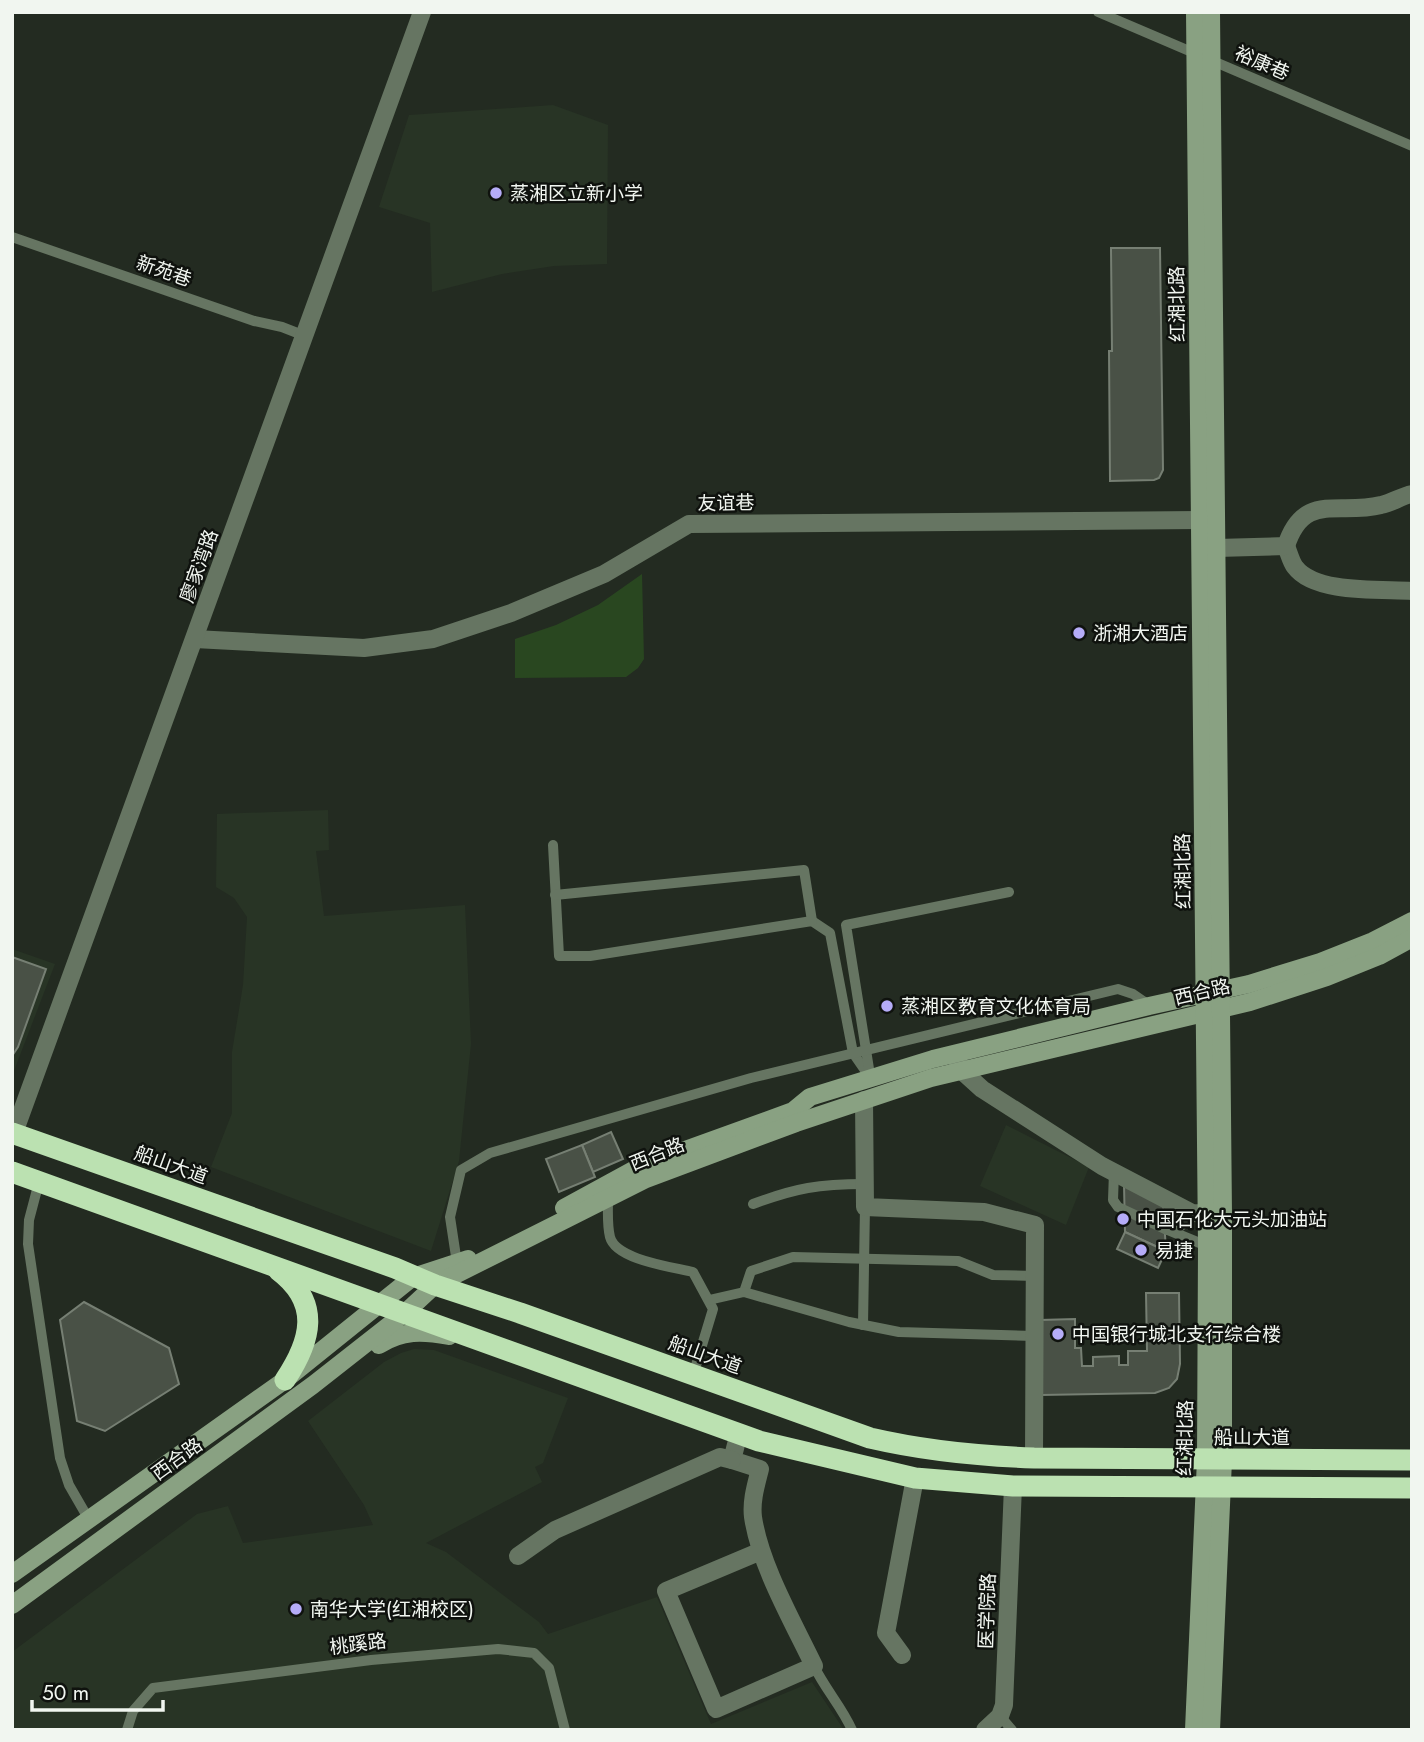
<svg xmlns="http://www.w3.org/2000/svg" width="1424" height="1742" font-family="Jost,'Noto Sans SC',sans-serif">
<rect width="100%" height="100%" fill="#232b21"/>
<g fill="#283425">
<path d="M553,105L608,125L607,264L554,266L502,274L432,292L430,223L379,207L409,115Z"/>
<path d="M328,810L329,850L316,851L324,916L465,905L471,1044L459,1161L431,1251L211,1167L232,1113V1052L243,985L247,917L234,898L216,887L217,814Z"/>
<path d="M12,949L55,964L12,1076Z"/>
<path d="M1006,1125L1089,1167L1066,1225L980,1186Z"/>
<path d="M414,1349L434,1350L568,1398L543,1463L535,1467L542,1482L426,1543L446,1552L539,1622L548,1634L657,1597L711,1724L812,1682L844,1730H12V1652L197,1514L228,1506L243,1543L373,1525L364,1505L308,1421L384,1362L401,1353Z"/>
</g>
<path fill="#294720" d="M642,574L644,659L638,668L626,677L515,678V639L556,625L598,605Z"/>
<g fill="#495146" stroke="#767f73" stroke-width="2">
<path d="M1111,248H1160L1163,470L1159,478L1154,480L1110,481L1109,351H1112Z"/>
<path d="M12,957L46,969L18,1047L12,1056Z"/>
<path d="M611,1132L623,1159L593,1172L582,1145Z"/>
<path d="M582,1145L595,1177L559,1192L546,1159Z"/>
<path d="M1124,1184L1163,1203L1166,1251L1125,1232Z"/>
<path d="M1125,1232L1166,1251L1158,1268L1117,1249Z"/>
<path d="M1146,1293H1179L1180,1364L1177,1379L1169,1388L1155,1393L1041,1395L1040,1320L1075,1319V1348H1081L1082,1366H1093V1357L1119,1356V1365H1128V1351H1147Z"/>
<path d="M84,1302L169,1348L179,1384L105,1431L77,1421L60,1320Z"/>
</g>
<g fill="none" stroke-linecap="round" stroke-linejoin="round">
<g stroke="#667562" stroke-width="10">
<path d="M1098,12L1412,146"/>
<path d="M12,237L254,321L282,327L305,336"/>
<path d="M553,845L559,956H590L812,921L830,933L853,1053L871,1079"/>
<path d="M555,895L804,870L812,921"/>
<path d="M870,1075L846,925L1009,892"/>
<path d="M1114,1172L1113,1200L1118,1207L1167,1230L1181,1226L1192,1213"/>
<path d="M39,1182L29,1220L28,1244L60,1458L69,1485L88,1518"/>
<path d="M608,1199C608,1211 607,1225 610,1237C616,1260 673,1267 693,1272L713,1309L693,1375"/>
<path d="M753,1204C796,1188 819,1184 865,1184"/>
<path d="M1168,1230L1207,1246"/>
<path d="M457,1263L450,1217L461,1170L490,1153L751,1078L1118,989L1133,994L1149,1005"/>
<path d="M744,1292L751,1271L793,1257L958,1261L993,1275L1035,1276"/>
<path d="M709,1300L744,1292L849,1322L899,1332L1034,1336"/>
<path d="M863,1325L865,1207"/>
<path d="M814,1666C825,1689 842,1707 852,1730"/>
<path d="M1000,1716L1012,1730"/>
<path d="M127,1730L133,1711L153,1688L371,1660L498,1649L534,1653L549,1668L565,1730"/>
</g>
<g stroke="#667562" stroke-width="18">
<path d="M1286,546C1289,553 1291,562 1295,567C1315,594 1381,589 1412,591"/>
<path d="M1217,548L1286,546C1304,491 1338,516 1381,505C1392,503 1401,496 1412,494"/>
<path d="M195,639L364,648L433,639L511,613L604,574L689,524L1200,520"/>
<path d="M957,1060L961,1070L982,1089L1102,1166L1192,1213L1221,1214"/>
<path d="M864,1100L865,1207L984,1212L1035,1225L1034,1458"/>
<path d="M14,1133L422,12"/>
<path d="M739,1433L732,1460L760,1469C756,1485 751,1501 753,1517C760,1565 793,1622 814,1666L716,1709L666,1591L761,1551"/>
<path d="M518,1556L555,1530L720,1457L732,1460"/>
<path d="M902,1655L886,1633L915,1478"/>
<path d="M985,1730L1000,1716L1004,1705L1013,1486"/>
</g>
<g stroke="#89a182" stroke-width="18">
<path d="M564,1208L641,1166L793,1111L810,1097L933,1059L1149,1006L1249,984L1320,962L1373,941L1412,921"/>
<path d="M379,1345C402,1330 423,1331 449,1336"/>
<path d="M12,1574L285,1380L413,1277L468,1259"/>
<path d="M12,1605L313,1385L406,1312L435,1285L646,1179L796,1123L931,1078L1250,1002L1327,977L1379,956L1412,938"/>
<path d="M1194,1730L1206,1459L1207,1246L1195,12"/>
<path d="M1211,1730L1223,1460V1214L1211,12"/>
</g>
<g stroke="#bbe1b1" stroke-width="21">
<path d="M12,1133L395,1268L435,1285L520,1313L870,1438C926,1451 977,1456 1034,1458L1412,1460"/>
<path d="M12,1172L759,1441L915,1478L1013,1486L1412,1488"/>
<path d="M278,1270C322,1303 311,1341 285,1380"/>
</g>
</g>
<g fill="#b5acf8" stroke="#0f120e" stroke-width="2.5">
<circle cx="496" cy="193" r="7"/>
<circle cx="1079" cy="633" r="7"/>
<circle cx="887" cy="1006" r="7"/>
<circle cx="1123" cy="1219" r="7"/>
<circle cx="1141" cy="1250" r="7"/>
<circle cx="1058" cy="1334" r="7"/>
<circle cx="296" cy="1609" r="7"/>
</g>
<g text-anchor="middle" dominant-baseline="central" stroke-width="5" stroke-linejoin="round" paint-order="stroke">
<g font-size="19" fill="#f1f6f0" stroke="#0f120e">
<text transform="translate(1262 63) rotate(23)">裕康巷</text>
<text transform="translate(164 271) rotate(19)">新苑巷</text>
<text transform="translate(1177 304) rotate(-91)">红湘北路</text>
<text transform="translate(726 503) rotate(-1)">友谊巷</text>
<text transform="translate(199 566) rotate(-70)">廖家湾路</text>
<text transform="translate(1183 871) rotate(-91)">红湘北路</text>
<text transform="translate(1202 992) rotate(-13)">西合路</text>
<text transform="translate(657 1154) rotate(-22)">西合路</text>
<text transform="translate(171 1165) rotate(20)">船山大道</text>
<text transform="translate(705 1355) rotate(20)">船山大道</text>
<text x="1252" y="1437">船山大道</text>
<text transform="translate(1185 1438) rotate(-89)">红湘北路</text>
<text transform="translate(177 1459) rotate(-36)">西合路</text>
<text transform="translate(987 1611) rotate(-88)">医学院路</text>
<text transform="translate(358 1644) rotate(-7)">桃蹊路</text>
</g>
<g font-size="19" fill="#f1f6f0" stroke="#0f120e" text-anchor="start">
<text x="510" y="193">蒸湘区立新小学</text>
<text x="1093" y="633">浙湘大酒店</text>
<text x="901" y="1006">蒸湘区教育文化体育局</text>
<text x="1137" y="1219">中国石化大元头加油站</text>
<text x="1155" y="1250">易捷</text>
<text x="1072" y="1334">中国银行城北支行综合楼</text>
<text x="310" y="1609">南华大学(红湘校区)</text>
</g>
</g>
<rect width="1424" height="1742" fill="none" stroke="#f1f6f0" stroke-width="28"/>
<path d="M32 1700v10h131v-10" fill="none" stroke="#f1f6f0" stroke-width="3.5"/>
<text x="42" y="1700" font-size="21" fill="#f1f6f0" stroke="#0f120e" stroke-width="5" paint-order="stroke">50 m</text>
</svg>
